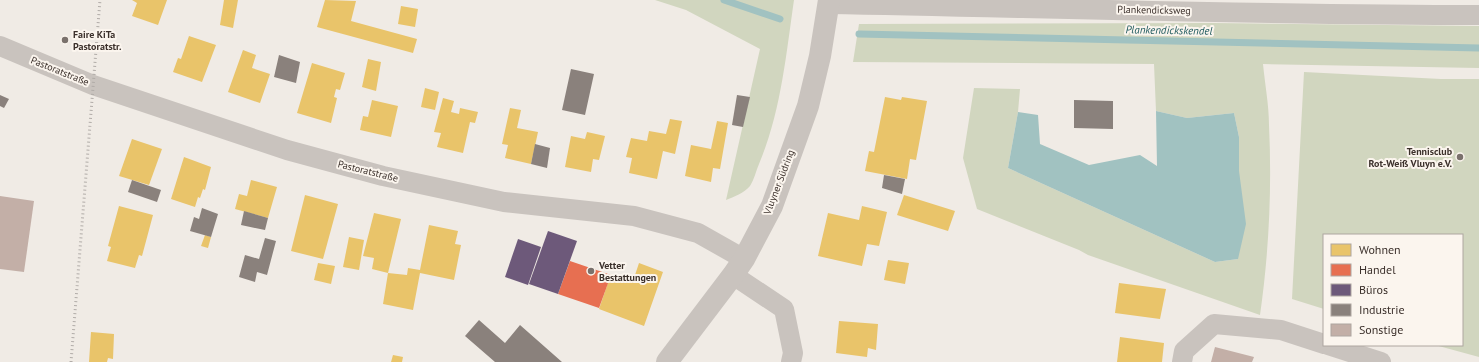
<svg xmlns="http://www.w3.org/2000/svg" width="1479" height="362" font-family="'PT Sans',sans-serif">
<rect width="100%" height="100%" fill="#f0ebe5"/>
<g fill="#d1d6bf">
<path d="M655,0H794C786,55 781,112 759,164C756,171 754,180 750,186C744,193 734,197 726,200L760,49L686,10Z"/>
<path d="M1213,23L1479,26V68L1263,64C1265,85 1269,105 1269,125C1272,189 1269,252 1260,315L1088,255L1079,250L977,209L963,158L974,88L1020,89L1018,112L1008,168L1215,262L1238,259L1239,137L1234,113L1187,118L1156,111L1154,64L853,62L859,24Z"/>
<path d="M1304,72L1441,79H1479V357L1435,345H1462V235H1324V309L1292,299Z"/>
</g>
<path fill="#a1c2c1" d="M1156,111L1187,118L1234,113L1239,137V171L1246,224L1238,259L1215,262L1008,168L1018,112L1038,115L1040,144L1089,165L1140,155L1157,166Z"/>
<g fill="#e9c46a">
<path d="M132,0H167L158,25L132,16L137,3Z"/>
<path d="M224,0H238L233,28L220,25Z"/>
<path d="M325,0L356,1L351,21L417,39L413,53L317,27Z"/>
<path d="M401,6L418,9L415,27L398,24Z"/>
<path d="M189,36L216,45L202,82L173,72L178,58L181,59Z"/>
<path d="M243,50L256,55L252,68L270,74L260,103L228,92Z"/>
<path d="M368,59L381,62L376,91L362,87Z"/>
<path d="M312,63L345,73L340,90L336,89L334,97L337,98L331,123L297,113Z"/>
<path d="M425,88L439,92L435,110L421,107Z"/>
<path d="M885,97L901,100L902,97L927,101L916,160L910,159L907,179L865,171L869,151L874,152Z"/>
<path d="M443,98L454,101L451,112L459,114L460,108L478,112L475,123L470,122L463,153L437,147L441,133L434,132Z"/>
<path d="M372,100L398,106L391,137L360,130L363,116L368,117Z"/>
<path d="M510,108L521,110L517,128L538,132L531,164L505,158L508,145L502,144Z"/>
<path d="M670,119L682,121L675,154L663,151L657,179L629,173L632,158L626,157L631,138L647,141L649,131L666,134Z"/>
<path d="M717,121L728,123L720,169L713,168L711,182L685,176L691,145L711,149Z"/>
<path d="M587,132L605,136L599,160L593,159L591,172L565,167L571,136L585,139Z"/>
<path d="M132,139L162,149L149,185L119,176Z"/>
<path d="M184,157L211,167L205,190L203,189L200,198L198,197L195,207L171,199Z"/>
<path d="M251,180L277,187L268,218L235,209L239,194L247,196Z"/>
<path d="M305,195L338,204L323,259L291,251Z"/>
<path d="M904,195L955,211L948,231L897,215Z"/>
<path d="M119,206L153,215L142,256L139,255L135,268L107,261L111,247L108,246Z"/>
<path d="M862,206L887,212L879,246L867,244L862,266L818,256L828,213L859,220Z"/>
<path d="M374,213L401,219L388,273L407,275L408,268L420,270L429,225L458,231L455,244L461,245L454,280L420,273L413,310L383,304L388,273L372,269L374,258L363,256Z"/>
<path d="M205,235L211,237L208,248L201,246Z"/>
<path d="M349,237L364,240L359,270L343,267Z"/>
<path d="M888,260L909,263L905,284L884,280Z"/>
<path d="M318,263L335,266L331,284L314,280Z"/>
<path d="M639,263L663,272L644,326L599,309L611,274L633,281Z"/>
<path d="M1119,283L1166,289L1160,319L1115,313Z"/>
<path d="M839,321L878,324L876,350L868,348L867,357L836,353Z"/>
<path d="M91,332L114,334L113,359L108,358L107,362H89Z"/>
<path d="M1120,337L1164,343L1162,362H1117Z"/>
<path d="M393,355L403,357L402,362H391Z"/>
</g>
<path fill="#e76f51" d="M570,261L611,275L599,308L558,294Z"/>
<g fill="#6d597a">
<path d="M548,231L577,241L558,294L529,284Z"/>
<path d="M518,239L541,247L528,285L505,277Z"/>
</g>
<g fill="#8a817c">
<path d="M279,55L300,62L296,83L274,77Z"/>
<path d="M571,69L594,74L585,115L562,110Z"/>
<path d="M0,95L9,99L4,108L0,106Z"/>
<path d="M737,95L750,97L743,127L732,125Z"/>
<path d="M1074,100L1113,101V129L1074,128Z"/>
<path d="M535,144L550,148L547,168L531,164Z"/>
<path d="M884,175L905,179L902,194L882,188Z"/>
<path d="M132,180L161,190L157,202L128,192Z"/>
<path d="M202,208L218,214L211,237L190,231L194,217L199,219Z"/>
<path d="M244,211L268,218L265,230L241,225Z"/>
<path d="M265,238L276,241L267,275L257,272L255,282L239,277L245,255L259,259Z"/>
<path d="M479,320L505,343L520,325L562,362H495L465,336Z"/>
</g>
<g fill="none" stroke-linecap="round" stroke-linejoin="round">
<g stroke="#a1c2c1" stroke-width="7">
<path d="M724,0L780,19"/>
<path d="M859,34L1479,48"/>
</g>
</g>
<g fill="#c3afa7">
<path d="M0,196L34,201L24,272L0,269Z"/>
<path d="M1215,347L1254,357L1252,362H1211Z"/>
</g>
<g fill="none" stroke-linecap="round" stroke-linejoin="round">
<g stroke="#c9c3be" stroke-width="20">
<path d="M829,4C1045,8 1262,15 1479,15"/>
<path d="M0,46L93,85L287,150L383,176L504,202L634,216L698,233L744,259"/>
<path d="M733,275L784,309L793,353L791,362"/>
<path d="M1328,345L1381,362"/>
<path d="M1182,362L1184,351L1214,324L1281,330L1324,344"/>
</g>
<path stroke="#c9c3be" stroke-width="22" d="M667,362L733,275L744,259L772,206L808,106L820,56L829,0"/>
<path stroke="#b1aca8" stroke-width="3" stroke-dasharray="1 3" stroke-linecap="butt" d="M71,362L100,0"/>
</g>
<g fill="#7a716c" stroke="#fbf5ee" stroke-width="1.5">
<circle cx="65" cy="40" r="4"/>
<circle cx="1460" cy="157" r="4"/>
<circle cx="591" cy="271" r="4"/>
</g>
<g text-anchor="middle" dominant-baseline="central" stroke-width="4" stroke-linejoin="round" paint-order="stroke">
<g font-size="10" fill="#3b302b" stroke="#fbf5ee">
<text transform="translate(1154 10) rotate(1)">Plankendicksweg</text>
<text transform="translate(60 71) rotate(22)">Pastoratstraße</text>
<text transform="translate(368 171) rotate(14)">Pastoratstraße</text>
<text transform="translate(779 182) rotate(-69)">Vluyner Südring</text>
</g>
<g font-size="10" font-weight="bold" fill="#3b302b" stroke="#fbf5ee" text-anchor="start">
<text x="73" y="34">Faire KiTa<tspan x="73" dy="12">Pastoratstr.</tspan></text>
<text x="1452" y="151" text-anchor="end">Tennisclub<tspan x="1452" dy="12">Rot-Weiß Vluyn e.V.</tspan></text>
<text x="599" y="265">Vetter<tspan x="599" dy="12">Bestattungen</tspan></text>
</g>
<g font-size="11" font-style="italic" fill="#1f5a5e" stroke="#fbf5ee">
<text transform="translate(1169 30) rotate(1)">Plankendickskendel</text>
</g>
</g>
<rect x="1323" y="234" width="140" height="112" fill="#fbf5ee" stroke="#aea6a0"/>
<rect x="1331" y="244" width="20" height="12" fill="#e9c46a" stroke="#aea6a0"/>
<text x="1359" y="254" font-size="12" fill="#3b302b">Wohnen</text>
<rect x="1331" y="264" width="20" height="12" fill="#e76f51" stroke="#aea6a0"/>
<text x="1359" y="274" font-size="12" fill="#3b302b">Handel</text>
<rect x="1331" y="284" width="20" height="12" fill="#6d597a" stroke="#aea6a0"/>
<text x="1359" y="294" font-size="12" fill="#3b302b">Büros</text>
<rect x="1331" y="304" width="20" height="12" fill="#8a817c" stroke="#aea6a0"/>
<text x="1359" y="314" font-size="12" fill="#3b302b">Industrie</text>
<rect x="1331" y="324" width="20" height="12" fill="#c3afa7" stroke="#aea6a0"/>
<text x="1359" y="334" font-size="12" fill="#3b302b">Sonstige</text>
</svg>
